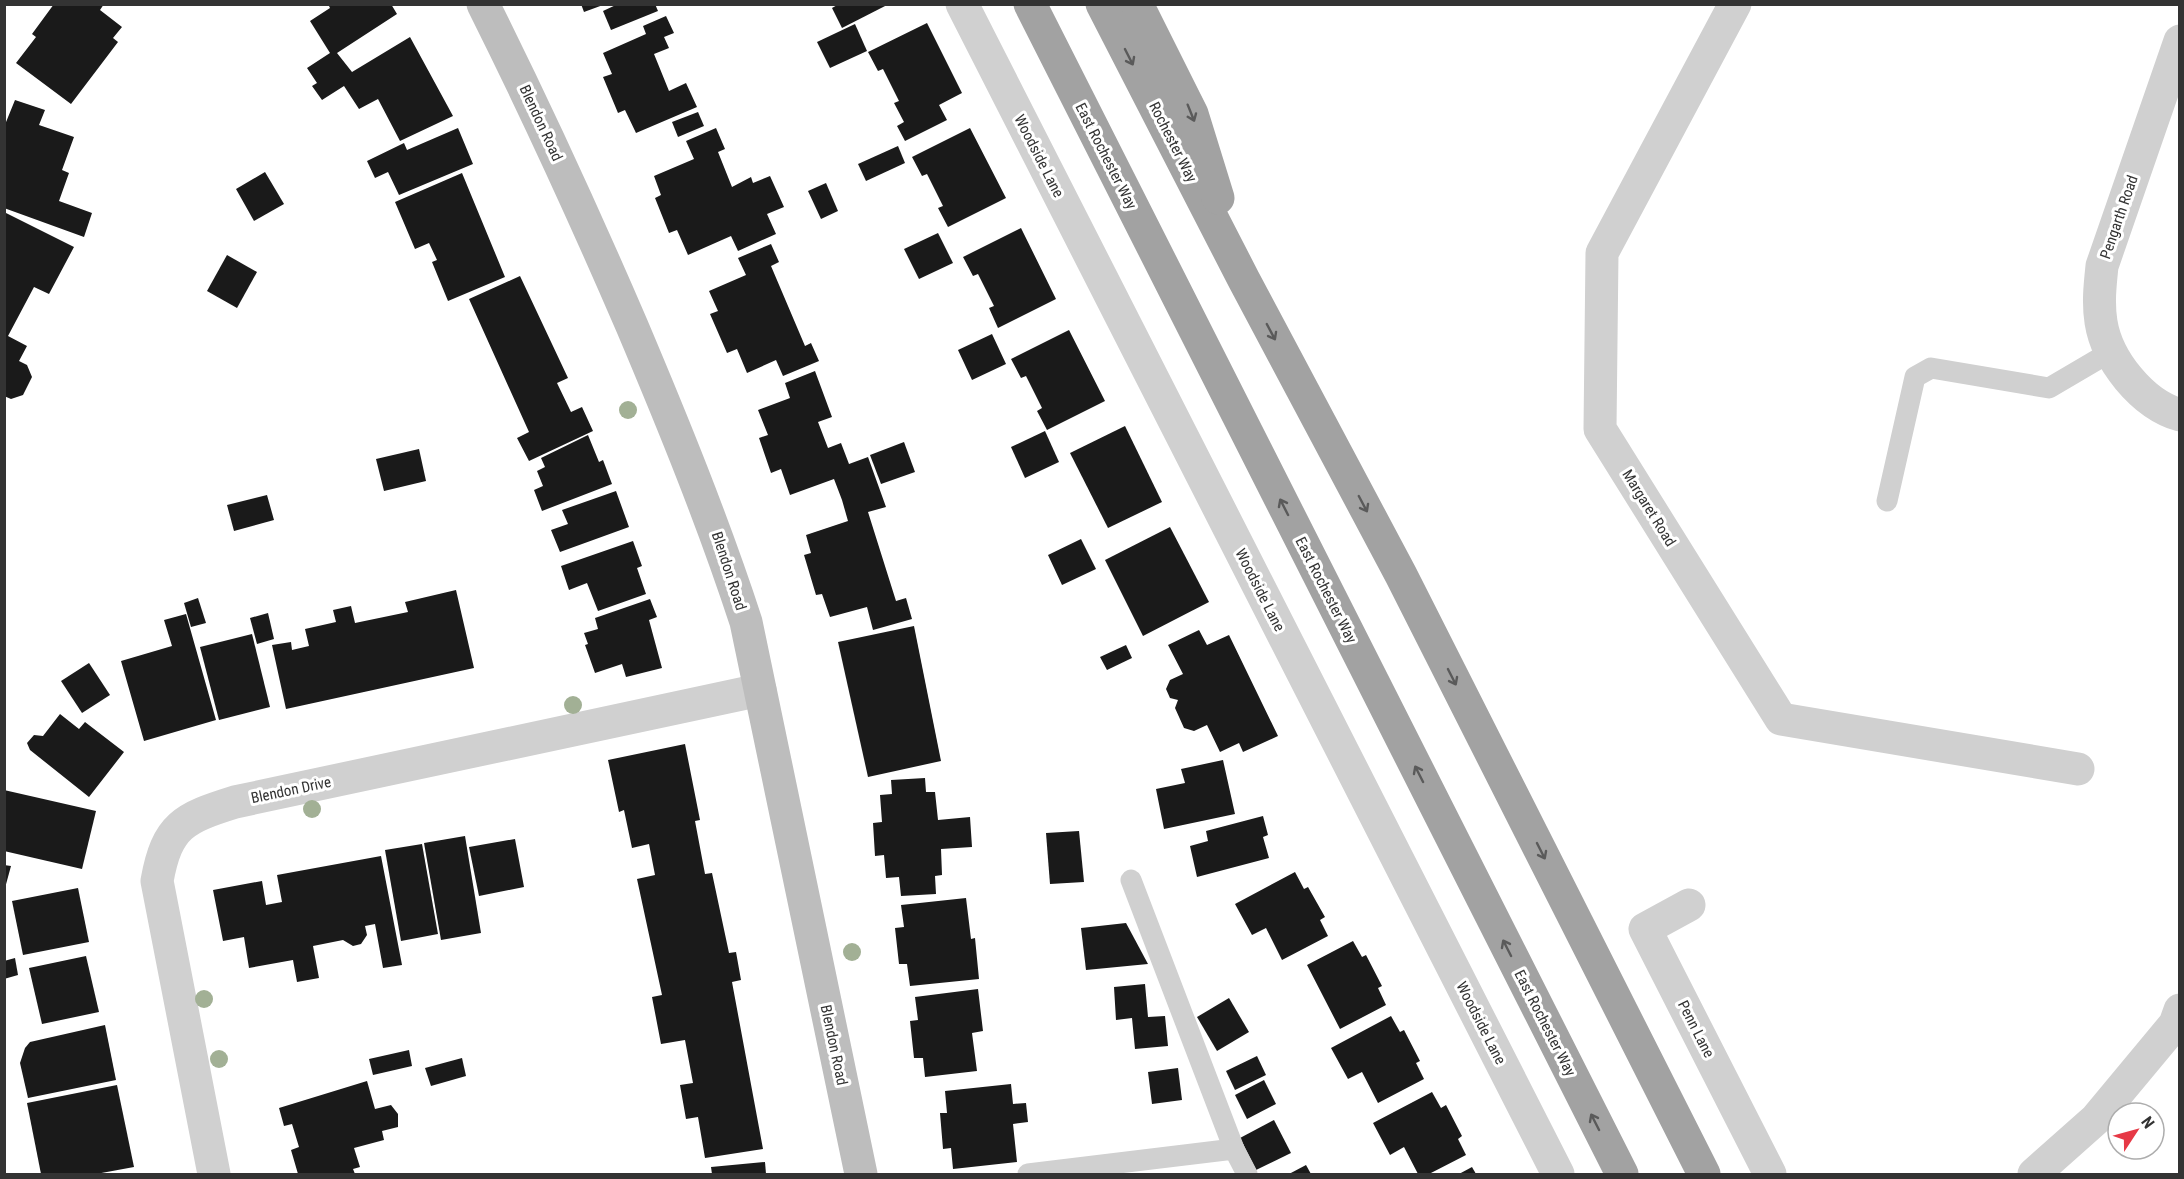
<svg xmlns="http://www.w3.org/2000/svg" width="2184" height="1179" font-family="'Roboto Condensed',sans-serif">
<rect width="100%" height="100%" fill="#fff"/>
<g fill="#1a1a1a">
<path d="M54,4H104L100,10L122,27L113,38L118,42L71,104L16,63L36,37L32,34Z"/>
<path d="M328,4H391L397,14L337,53L352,72L410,37L453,116L400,141L378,99L359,109L344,86L322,100L312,86L317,83L307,68L330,53L310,21L330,8Z"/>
<path d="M581,4H603V5L584,12Z"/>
<path d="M618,4H655L658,11L611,30L603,11Z"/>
<path d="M839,4H889L842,28L832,8Z"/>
<path d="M666,16L674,33L664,37L669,48L654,54L669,91L686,83L697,107L636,133L625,110L618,113L603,77L612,74L603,53L646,34L643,26Z"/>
<path d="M927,23L962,93L939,105L947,120L905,141L897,126L904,122L894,103L899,101L883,69L878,71L868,52Z"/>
<path d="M855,24L867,51L830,68L817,42Z"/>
<path d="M15,100L45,110L39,125L74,137L62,170L69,173L59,201L92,213L84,237L4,208V127Z"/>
<path d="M698,112L704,126L678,137L672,122Z"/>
<path d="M458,128L473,164L399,195L388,172L375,178L367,161L404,143L407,150Z"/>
<path d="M716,128L725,149L718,152L732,187L751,177L753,183L770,176L784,207L767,214L776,234L738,251L731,236L688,255L677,230L669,233L655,198L661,195L654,176L694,159L686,141Z"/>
<path d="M970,128L1006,198L948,227L938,208L943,206L927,174L922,176L912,157Z"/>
<path d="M898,146L905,163L866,181L858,164Z"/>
<path d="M265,172L284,204L254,221L236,189Z"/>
<path d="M462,173L505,277L448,301L432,262L437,260L429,243L415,249L395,202Z"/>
<path d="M826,183L838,211L821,219L808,191Z"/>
<path d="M4,212L74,247L49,294L34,287L8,336L27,346L19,361L27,365L32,377L23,395L11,399L4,396Z"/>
<path d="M1021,228L1056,299L998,328L989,308L994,306L978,274L973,276L963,257Z"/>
<path d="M938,233L953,263L919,279L904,249Z"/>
<path d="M771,244L779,262L771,266L805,346L811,343L819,361L783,376L776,360L747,373L737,349L727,353L710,314L718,311L709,291L746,275L738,258Z"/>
<path d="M227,255L257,272L237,308L207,291Z"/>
<path d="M520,276L568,378L557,383L571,412L582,407L593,431L529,461L517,438L529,432L469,299Z"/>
<path d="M1069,330L1105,401L1047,430L1037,411L1042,408L1026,376L1021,378L1011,359Z"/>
<path d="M992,334L1006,364L972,380L958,350Z"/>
<path d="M815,371L832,417L818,422L828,448L841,443L849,464L868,457L886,507L868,512L896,601L906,598L912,619L873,630L867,607L830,617L822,594L816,595L804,555L811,553L806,535L848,521L842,500L834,479L790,495L781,469L771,473L759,438L768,435L758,410L790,398L785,383Z"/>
<path d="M1125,426L1162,502L1108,528L1070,453Z"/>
<path d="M1045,431L1059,462L1025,478L1011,447Z"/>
<path d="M588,435L599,462L603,460L612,484L542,511L534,490L543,486L537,471L545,467L541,458Z"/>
<path d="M904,442L915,472L881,484L870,455Z"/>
<path d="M419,449L426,481L384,491L376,459Z"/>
<path d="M616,491L629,527L560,552L551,530L568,524L562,510Z"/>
<path d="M267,495L274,520L234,531L227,505Z"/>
<path d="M1170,527L1209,602L1143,636L1105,560Z"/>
<path d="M1081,539L1096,569L1062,585L1048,555Z"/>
<path d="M633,541L642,566L637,568L646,594L598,611L587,583L569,590L561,566Z"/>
<path d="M456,590L474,668L286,709L272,645L291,642L292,650L309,646L305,629L336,622L333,610L351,606L355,623L408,612L405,602Z"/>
<path d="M198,598L206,623L191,627L184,603Z"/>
<path d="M650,599L657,617L649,620L662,668L626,677L622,664L595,673L585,645L588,644L584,633L598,629L595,618Z"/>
<path d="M268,613L274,639L257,644L250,618Z"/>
<path d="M186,614L216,720L144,741L121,661L172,646L164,620Z"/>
<path d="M914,626L941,761L868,777L838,642Z"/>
<path d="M1199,630L1207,645L1229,635L1278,736L1243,752L1239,743L1220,752L1207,725L1194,731L1184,728L1175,708L1178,700L1170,698L1166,689L1170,680L1183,674L1168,645Z"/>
<path d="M252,634L270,707L219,720L200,647Z"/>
<path d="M1126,645L1132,658L1107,670L1100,657Z"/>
<path d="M89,663L110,695L82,713L61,681Z"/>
<path d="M60,714L79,729L85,722L124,752L89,797L30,750L27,743L34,735L43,736Z"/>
<path d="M685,744L700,820L695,821L705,874L712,873L729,953L736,952L741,980L732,982L763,1149L705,1158L698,1117L686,1119L680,1085L693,1083L685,1040L661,1044L652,997L662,995L637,879L655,875L649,844L632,848L624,810L619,812L608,760Z"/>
<path d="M1223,760L1235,814L1164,829L1156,789L1185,783L1181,769Z"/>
<path d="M925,778L926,792H935L938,820L970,817L972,847L941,849L942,875L935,876L936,894L901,896L899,877L886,878L884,855L875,856L873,823L882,822L880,795L892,794L891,780Z"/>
<path d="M4,790L96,811L82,869L4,851Z"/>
<path d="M1263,816L1268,835L1263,837L1269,858L1197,877L1190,846L1208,841L1206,831Z"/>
<path d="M1079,831L1084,882L1050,884L1046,833Z"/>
<path d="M465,836L481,933L441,940L424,843Z"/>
<path d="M515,839L524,887L479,896L469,847Z"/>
<path d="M422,844L438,934L401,941L385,850Z"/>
<path d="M381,856L402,965L383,968L375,924L365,926L367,935L361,944L353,946L343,940L313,946L319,978L297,982L293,960L249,968L244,937L223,941L213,890L262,881L266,905L282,902L277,875Z"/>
<path d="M4,865L11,866L5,888H4Z"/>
<path d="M1295,872L1304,889L1308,887L1325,917L1320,920L1328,936L1282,960L1266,928L1252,935L1235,904Z"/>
<path d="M78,888L89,942L23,955L12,901Z"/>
<path d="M966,898L971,939L975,938L979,979L910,986L907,964H899L895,928L904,927L901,905Z"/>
<path d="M1126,923L1148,964L1086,970L1081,928Z"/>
<path d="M1353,941L1362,957L1366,955L1382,986L1378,988L1386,1005L1340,1029L1307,965Z"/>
<path d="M86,956L99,1012L42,1024L29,968Z"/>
<path d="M15,958L18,975L4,979V961Z"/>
<path d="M1145,984L1148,1017L1165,1016L1168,1046L1135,1049L1132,1018L1116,1020L1114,987Z"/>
<path d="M978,989L983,1031L972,1033L977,1071L925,1077L923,1058H914L910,1021L918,1020L915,997Z"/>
<path d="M1229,998L1249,1032L1217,1051L1197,1017Z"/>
<path d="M1391,1016L1400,1032L1404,1030L1420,1061L1416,1063L1424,1079L1378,1103L1362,1072L1348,1079L1331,1048Z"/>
<path d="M105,1025L116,1080L28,1098L20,1063L25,1048L30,1042Z"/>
<path d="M409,1050L412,1066L373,1075L369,1059Z"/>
<path d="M1257,1056L1266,1075L1235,1090L1226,1071Z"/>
<path d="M462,1058L466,1076L431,1086L425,1068Z"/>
<path d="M1178,1068L1182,1100L1152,1104L1148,1072Z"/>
<path d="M1264,1080L1276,1104L1247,1119L1235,1095Z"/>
<path d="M367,1081L375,1109L391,1105L398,1114V1127L382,1131L384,1140L354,1148L360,1167L353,1169L355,1174H298L291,1150L299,1147L292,1124L284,1126L279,1108Z"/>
<path d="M1011,1084L1013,1104L1026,1103L1028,1122L1013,1124L1017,1162L953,1169L951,1148L943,1149L940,1113H947L945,1091Z"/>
<path d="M117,1085L134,1167L96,1174H41L27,1103Z"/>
<path d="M1432,1092L1441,1108L1446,1105L1462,1136L1458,1139L1466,1155L1429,1174H1418L1404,1147L1390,1155L1373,1123Z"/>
<path d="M1274,1120L1291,1153L1256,1170L1240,1138Z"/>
<path d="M765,1162L766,1174H712L711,1167Z"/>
<path d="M1306,1165L1311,1174H1289Z"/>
<path d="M1472,1167L1476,1174H1459Z"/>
</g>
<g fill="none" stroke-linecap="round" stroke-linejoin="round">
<g stroke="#d0d0d0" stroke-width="21">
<path d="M1887,501L1915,377L1931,368L2049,388L2112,351"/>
<path d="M1131,880L1234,1149"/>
<path d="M1028,1174L1234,1149L1247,1174"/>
</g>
<g stroke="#d0d0d0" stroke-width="33">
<path d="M962,4L1558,1174"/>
<path d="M1735,4L1602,253L1600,429L1781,719L2078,769"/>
<path d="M2180,41L2102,266C2100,285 2098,303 2101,322C2107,360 2142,404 2180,415"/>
<path d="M1689,905L1645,929L1770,1174"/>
<path d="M214,1174L157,881C167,825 184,818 235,802L760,690"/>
<path d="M2034,1174L2096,1119L2175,1024L2180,1010"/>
</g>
<path stroke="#bdbdbd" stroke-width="33" d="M483,4C536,110 585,217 632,326C673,423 713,521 746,622L861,1174"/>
<g stroke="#a2a2a2" stroke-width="33">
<path d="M1030,4L1622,1174"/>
<path d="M1102,4L1244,280L1401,575L1704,1174"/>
<path d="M1137,4L1192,114L1218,198"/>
</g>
</g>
<g fill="#a2b095">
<circle cx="628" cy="410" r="9"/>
<circle cx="573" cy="705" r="9"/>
<circle cx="312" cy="809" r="9"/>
<circle cx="852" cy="952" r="9"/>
<circle cx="204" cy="999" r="9"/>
<circle cx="219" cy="1059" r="9"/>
</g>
<defs><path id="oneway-shaft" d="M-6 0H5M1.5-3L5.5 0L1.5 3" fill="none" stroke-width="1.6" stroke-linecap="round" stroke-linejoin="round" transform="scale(1.5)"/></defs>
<g stroke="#5a5a5a">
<use href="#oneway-shaft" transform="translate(1129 57) rotate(63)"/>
<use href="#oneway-shaft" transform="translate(1191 113) rotate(68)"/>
<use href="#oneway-shaft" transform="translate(1271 332) rotate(62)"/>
<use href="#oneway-shaft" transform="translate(1363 504) rotate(62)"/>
<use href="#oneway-shaft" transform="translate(1284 507) rotate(-117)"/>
<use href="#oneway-shaft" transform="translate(1452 677) rotate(63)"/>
<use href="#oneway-shaft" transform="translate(1419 774) rotate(-117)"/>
<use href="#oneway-shaft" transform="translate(1541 851) rotate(63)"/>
<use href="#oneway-shaft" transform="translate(1507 948) rotate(-117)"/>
<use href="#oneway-shaft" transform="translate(1595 1122) rotate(-117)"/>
</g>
<g text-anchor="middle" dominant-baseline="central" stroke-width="6" stroke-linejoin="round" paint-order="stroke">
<g font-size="15" fill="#333" stroke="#fff">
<text transform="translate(541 123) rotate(65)">Blendon Road</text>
<text transform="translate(1173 142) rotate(63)">Rochester Way</text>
<text transform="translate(1039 156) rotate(63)">Woodside Lane</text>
<text transform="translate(1106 156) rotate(63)">East Rochester Way</text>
<text transform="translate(2119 217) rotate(-71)">Pengarth Road</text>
<text transform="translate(1649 508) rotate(58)">Margaret Road</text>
<text transform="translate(729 571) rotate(72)">Blendon Road</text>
<text transform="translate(1260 590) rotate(63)">Woodside Lane</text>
<text transform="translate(1326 590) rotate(63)">East Rochester Way</text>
<text transform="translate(291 790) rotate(-12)">Blendon Drive</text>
<text transform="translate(1481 1023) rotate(63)">Woodside Lane</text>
<text transform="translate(1545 1023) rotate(63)">East Rochester Way</text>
<text transform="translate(1696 1029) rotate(63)">Penn Lane</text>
<text transform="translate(834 1045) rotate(78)">Blendon Road</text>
</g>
</g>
<rect width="2184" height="1179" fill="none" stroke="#333333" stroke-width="12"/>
<g transform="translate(2136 1131) rotate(54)"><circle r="28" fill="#ffffff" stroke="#adadad" stroke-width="1.5"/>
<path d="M0-4.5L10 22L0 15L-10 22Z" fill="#e63946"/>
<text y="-9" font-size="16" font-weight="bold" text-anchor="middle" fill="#333333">N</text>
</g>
</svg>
